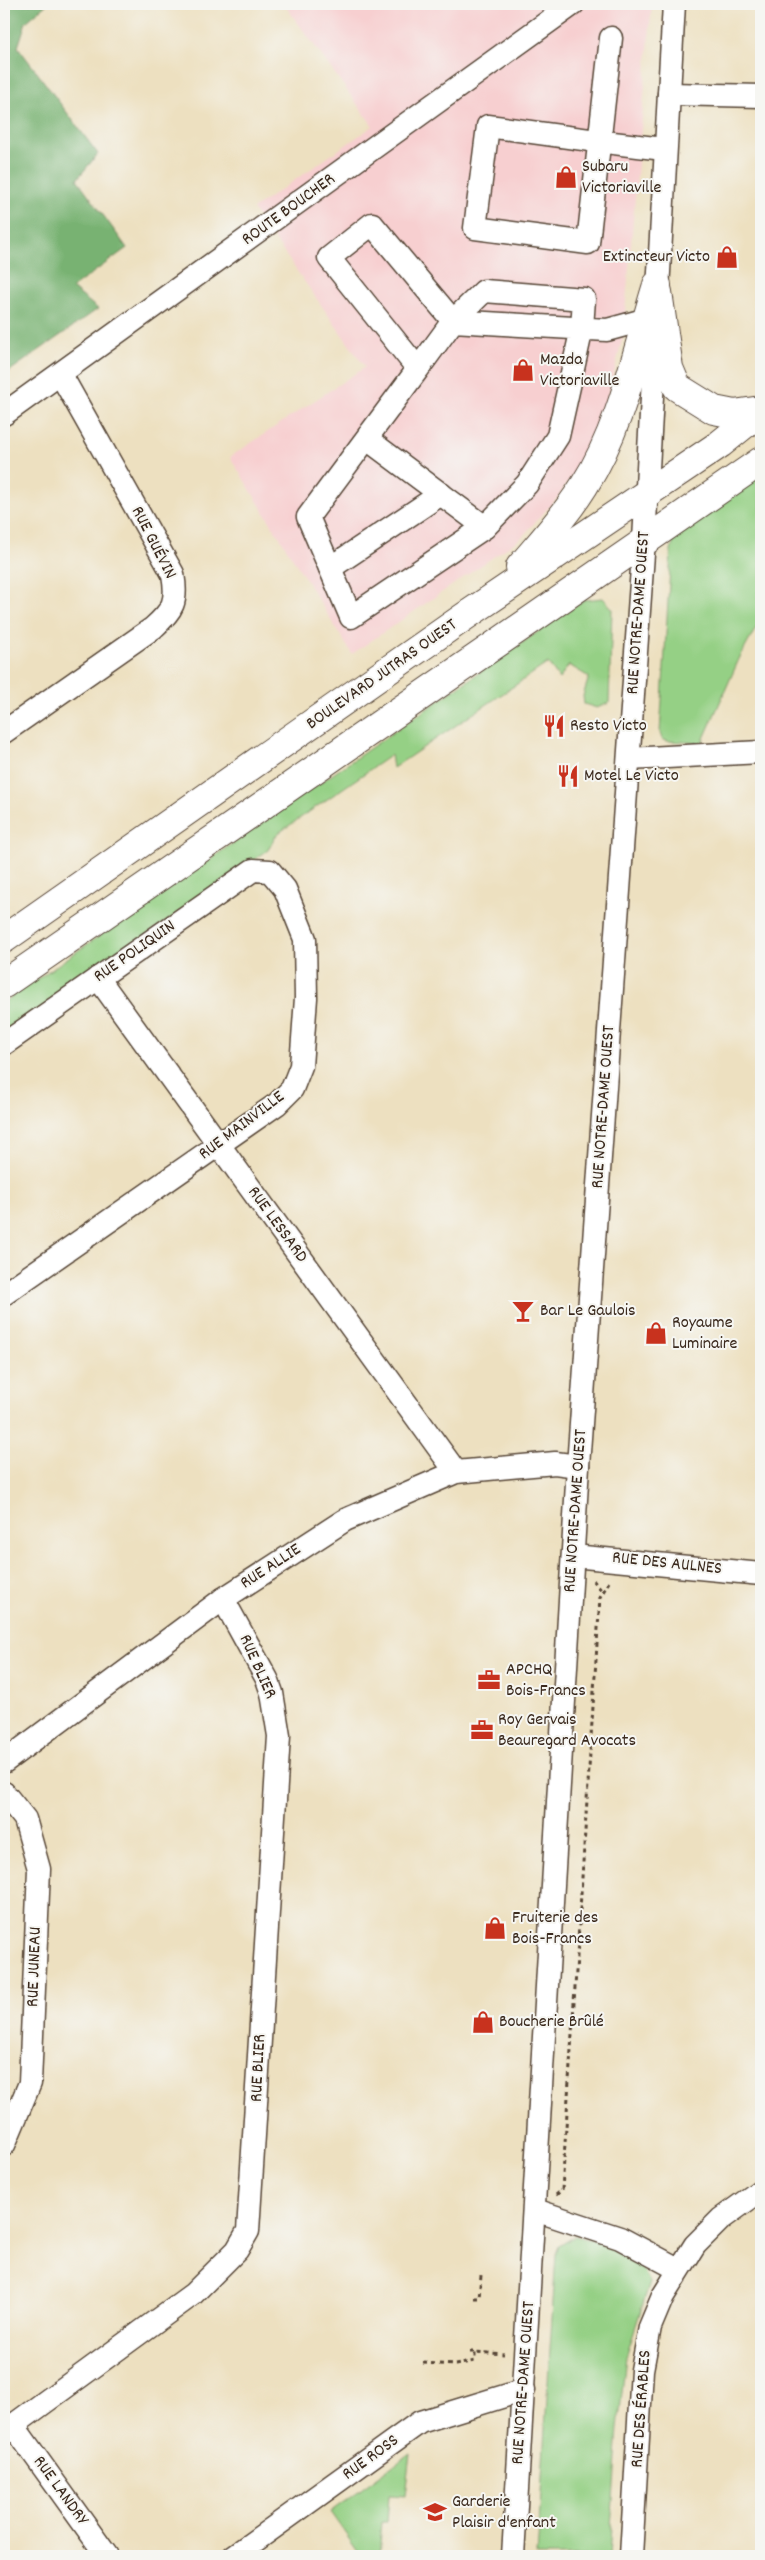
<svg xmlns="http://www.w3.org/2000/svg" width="765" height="2560" font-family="Dekko,sans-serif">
<rect width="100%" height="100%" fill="#f6f6f2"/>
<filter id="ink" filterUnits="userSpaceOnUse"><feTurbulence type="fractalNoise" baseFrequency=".02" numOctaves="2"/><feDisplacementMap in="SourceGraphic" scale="10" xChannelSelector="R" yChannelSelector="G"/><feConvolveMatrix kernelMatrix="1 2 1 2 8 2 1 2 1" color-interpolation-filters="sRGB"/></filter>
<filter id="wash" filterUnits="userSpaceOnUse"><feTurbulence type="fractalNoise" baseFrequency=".0096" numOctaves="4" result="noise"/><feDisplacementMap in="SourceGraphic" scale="20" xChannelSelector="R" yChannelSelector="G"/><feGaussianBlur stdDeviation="1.12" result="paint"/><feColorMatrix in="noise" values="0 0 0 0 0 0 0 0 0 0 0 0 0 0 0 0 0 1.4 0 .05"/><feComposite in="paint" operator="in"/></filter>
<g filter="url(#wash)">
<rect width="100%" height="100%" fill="#ede0c0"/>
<path fill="#f7cfd0" d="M284,4H652L623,336L601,426L579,466L558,497L521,538L352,654L230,457L365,367L253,209L373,126Z"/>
<g fill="#95d085" stroke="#687d52">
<path d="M761,473V619L739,659L702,743L667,741L662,739L660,733L671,551L674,540L682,528Z"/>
<path d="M603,598L612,608L609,703L597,708L584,704L583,696L589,677L569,665L559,679L548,663L393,768L391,755L277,834L268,850L4,1035V1002L584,600Z"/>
<path d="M575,2236C601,2242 640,2255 650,2282L626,2356L618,2428L609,2556H537L556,2254L559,2246Z"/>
<path d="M410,2453L405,2496L389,2495L387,2522H382L379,2556H361L330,2512Z"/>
</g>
<path fill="#78b272" stroke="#5a6e48" d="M4,4H47L26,22L18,47L98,154L77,179L127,248L72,288L98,309L4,375Z"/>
</g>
<g filter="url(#ink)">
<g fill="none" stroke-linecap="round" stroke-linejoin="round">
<defs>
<g id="minor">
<path d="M611,38L588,243L475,228L488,126C547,134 606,143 665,149"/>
<path d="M669,94L761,96"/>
<path d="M418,369L453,321L484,291L584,299L582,328L558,436L527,484L485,527L351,617L308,517L418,369L329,258L372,224L453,321L607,330L647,319"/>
<path d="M4,414L573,4"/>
<path d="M367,439L485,527"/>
<path d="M330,568L441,494"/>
<path d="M4,732L153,628C173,610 178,602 173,574L61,375"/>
<path d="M629,759L761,752"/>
<path d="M98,978L456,1472"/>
<path d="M4,1044L253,870L270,871L285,889L305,939L306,998L301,1066L292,1089L277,1104L4,1294"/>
<path d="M573,1556L761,1574"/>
<path d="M4,1762L223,1599L345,1520L456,1472L555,1463L578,1466"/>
<path d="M4,1793L25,1819L39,1869L30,2083L4,2145"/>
<path d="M535,2210L620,2238L678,2269"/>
<path d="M13,2425L107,2556"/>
<path d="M4,2432L193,2294L237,2250L248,2231L279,1736L272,1693L267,1679L223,1599"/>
<path d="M234,2556L420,2422L524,2390"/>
<path d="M513,2556L578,1466L644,540L674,4"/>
<path d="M631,2556L642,2370L650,2327L663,2296L695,2245L721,2219L761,2190"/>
</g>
<g id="major">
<path d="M658,292L669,368L677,387L714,410L734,414L761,410"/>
<path d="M520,567C542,541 566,515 584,486C622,426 636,352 657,285"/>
<path d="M4,939L464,617L720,444L761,411"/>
<path d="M4,984L761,461"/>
</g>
</defs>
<use href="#minor" stroke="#564536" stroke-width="25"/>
<use href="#major" stroke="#564536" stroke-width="30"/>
<g stroke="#564536" stroke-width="3" stroke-dasharray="4 4" stroke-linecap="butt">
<path d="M593,1580L602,1591"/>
<path d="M556,2195L562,2190L600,1597L609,1582"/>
<path d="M474,2298H479L481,2275"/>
<path d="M470,2352H475"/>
<path d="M423,2363L455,2365L475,2361V2352L504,2354"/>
</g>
<use href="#minor" stroke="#fff" stroke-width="22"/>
<use href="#major" stroke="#fff" stroke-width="28"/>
</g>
</g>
<defs>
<symbol id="shop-bare" viewBox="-9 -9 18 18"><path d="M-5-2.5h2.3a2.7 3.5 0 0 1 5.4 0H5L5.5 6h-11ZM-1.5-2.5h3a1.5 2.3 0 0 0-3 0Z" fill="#c8321e" stroke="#f6f6f2" stroke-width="2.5" paint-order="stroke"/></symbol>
<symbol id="restaurant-bare" viewBox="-9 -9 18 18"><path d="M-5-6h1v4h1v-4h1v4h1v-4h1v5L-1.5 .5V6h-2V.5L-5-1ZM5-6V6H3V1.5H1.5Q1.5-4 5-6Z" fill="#c8321e" stroke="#f6f6f2" stroke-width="2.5" paint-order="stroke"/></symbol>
<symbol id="bar-bare" viewBox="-9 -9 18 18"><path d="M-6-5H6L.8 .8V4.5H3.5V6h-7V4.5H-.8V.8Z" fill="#c8321e" stroke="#f6f6f2" stroke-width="2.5" paint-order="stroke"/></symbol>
<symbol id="office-bare" viewBox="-9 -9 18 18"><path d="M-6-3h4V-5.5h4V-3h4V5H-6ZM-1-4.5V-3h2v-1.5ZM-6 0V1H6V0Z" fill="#c8321e" stroke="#f6f6f2" stroke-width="2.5" paint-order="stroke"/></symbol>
<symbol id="school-bare" viewBox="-9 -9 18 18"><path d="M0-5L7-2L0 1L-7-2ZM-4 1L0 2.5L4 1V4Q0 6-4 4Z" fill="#c8321e" stroke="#f6f6f2" stroke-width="2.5" paint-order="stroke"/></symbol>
</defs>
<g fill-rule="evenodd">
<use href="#shop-bare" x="550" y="161" width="32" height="32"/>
<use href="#shop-bare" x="711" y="241" width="32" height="32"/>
<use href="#shop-bare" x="507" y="354" width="32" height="32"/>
<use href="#restaurant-bare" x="538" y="710" width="32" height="32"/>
<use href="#restaurant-bare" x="552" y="760" width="32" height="32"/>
<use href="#bar-bare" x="507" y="1295" width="32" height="32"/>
<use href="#shop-bare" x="640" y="1317" width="32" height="32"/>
<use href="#office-bare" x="473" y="1664" width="32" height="32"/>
<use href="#office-bare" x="466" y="1714" width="32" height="32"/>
<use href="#shop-bare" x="479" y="1912" width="32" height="32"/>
<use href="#shop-bare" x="467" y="2006" width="32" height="32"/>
<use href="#school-bare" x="419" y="2496" width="32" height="32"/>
</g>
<g text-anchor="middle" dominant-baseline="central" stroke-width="4" stroke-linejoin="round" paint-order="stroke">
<g font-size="18" fill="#3b2a1e" stroke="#f6f6f2" text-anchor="start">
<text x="582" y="167">Subaru<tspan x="582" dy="21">Victoriaville</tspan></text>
<text x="710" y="257" text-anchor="end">Extincteur Victo</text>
<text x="540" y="360">Mazda<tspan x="540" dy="21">Victoriaville</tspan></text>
<text x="570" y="726">Resto Victo</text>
<text x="584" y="776">Motel Le Victo</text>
<text x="540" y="1311">Bar Le Gaulois</text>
<text x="672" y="1323">Royaume<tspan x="672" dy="21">Luminaire</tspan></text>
<text x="506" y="1670">APCHQ<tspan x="506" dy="21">Bois-Francs</tspan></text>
<text x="498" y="1720">Roy Gervais<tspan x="498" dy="21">Beauregard Avocats</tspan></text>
<text x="512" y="1918">Fruiterie des<tspan x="512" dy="21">Bois-Francs</tspan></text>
<text x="499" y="2022">Boucherie Brûlé</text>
<text x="452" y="2502">Garderie<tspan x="452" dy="21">Plaisir d'enfant</tspan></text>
</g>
<g font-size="18" fill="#3b2a1e" stroke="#f6f6f2">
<text transform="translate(289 210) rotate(-36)">ROUTE BOUCHER</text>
<text transform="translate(153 543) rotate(63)">RUE GUÉVIN</text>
<text transform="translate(639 613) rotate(-86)">RUE NOTRE-DAME OUEST</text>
<text transform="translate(382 675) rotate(-35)">BOULEVARD JUTRAS OUEST</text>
<text transform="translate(135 952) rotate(-35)">RUE POLIQUIN</text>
<text transform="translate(604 1107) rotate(-86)">RUE NOTRE-DAME OUEST</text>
<text transform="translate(242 1126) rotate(-37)">RUE MAINVILLE</text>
<text transform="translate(277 1225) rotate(54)">RUE LESSARD</text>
<text transform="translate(576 1511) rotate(-86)">RUE NOTRE-DAME OUEST</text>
<text transform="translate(667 1564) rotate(6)">RUE DES AULNES</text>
<text transform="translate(271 1567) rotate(-33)">RUE ALLIE</text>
<text transform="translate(257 1667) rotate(66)">RUE BLIER</text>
<text transform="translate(35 1967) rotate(-88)">RUE JUNEAU</text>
<text transform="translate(259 2068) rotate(-87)">RUE BLIER</text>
<text transform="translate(524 2383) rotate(-86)">RUE NOTRE-DAME OUEST</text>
<text transform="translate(642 2409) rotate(-86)">RUE DES ÉRABLES</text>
<text transform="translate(371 2458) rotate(-36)">RUE ROSS</text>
<text transform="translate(60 2491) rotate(54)">RUE LANDRY</text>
</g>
</g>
<rect width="765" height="2560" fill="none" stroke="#f6f6f2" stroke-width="20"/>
</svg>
